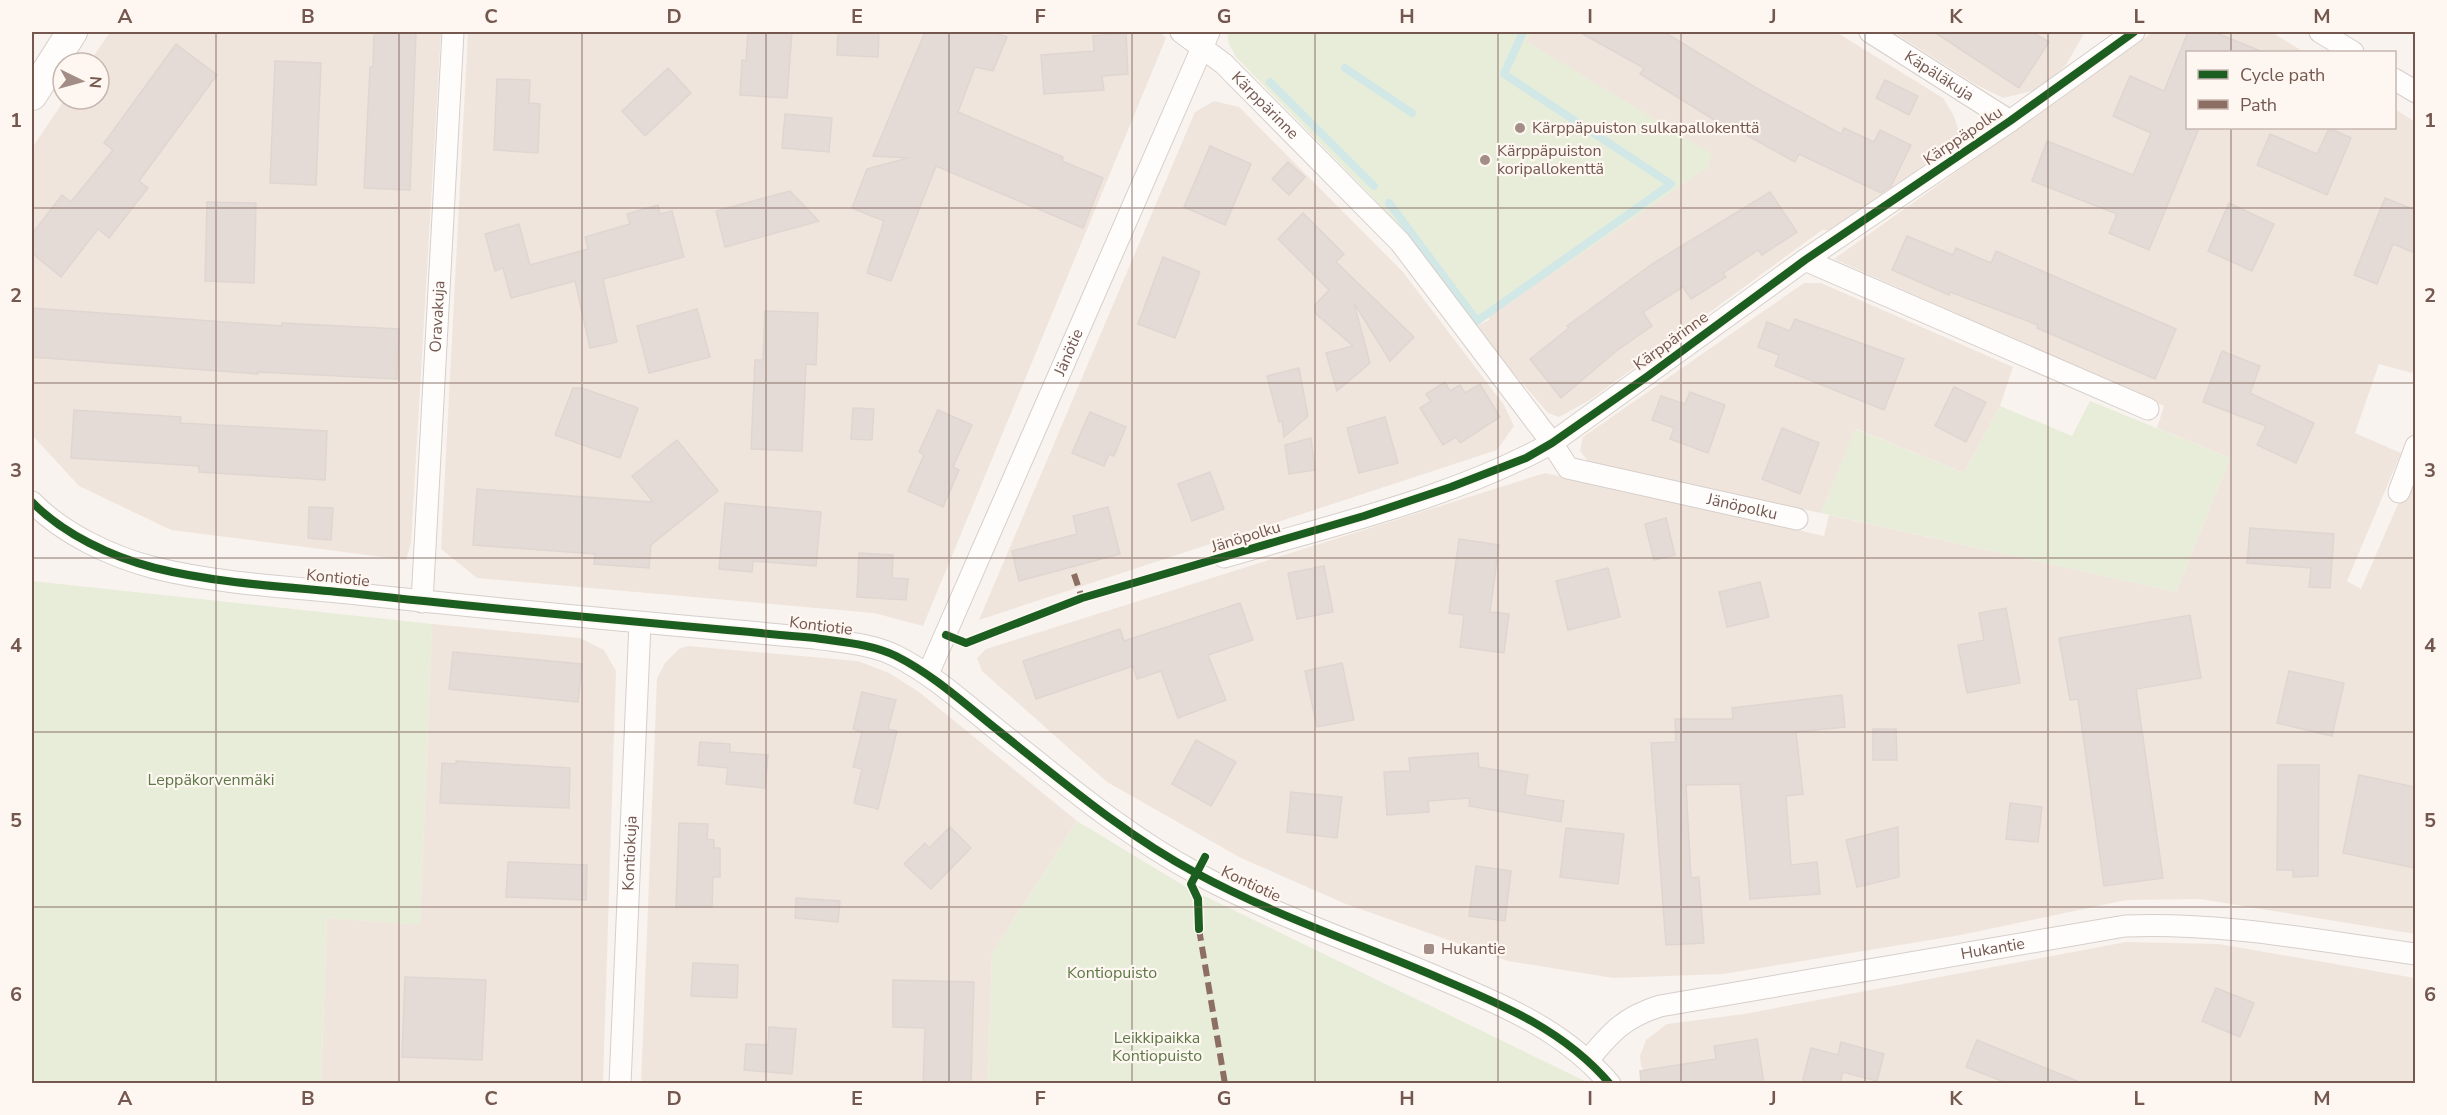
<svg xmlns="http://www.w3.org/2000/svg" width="2447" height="1115" font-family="'Nunito Sans',sans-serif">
<rect width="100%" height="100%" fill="#f8f3ee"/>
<g fill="#f0e5dd">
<path d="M110,32H441L411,543L406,560L171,530L79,486L32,435V148L65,99H99V63H89Z"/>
<path d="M468,32H1160L1166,38L923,626L874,613L477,578L441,549Z"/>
<path d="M1532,32H1836L1943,98L1953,114L1961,137L1837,231L1822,230L1590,400L1559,417L1548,413L1474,327L1489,320L1526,40Z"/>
<path d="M1893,32H2085L2066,65L2040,89L2003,98L1975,84Z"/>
<path d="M2153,32H2271L2304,52H2188V128H2394L2395,109L2415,122V365L2412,373L2379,364L2355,433L2401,453L2347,581L2361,589L2415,465V934L2200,899L2126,900L1961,935L1723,974L1613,978L1508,961L1346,904L1241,858L1107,782L982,671L977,658L986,649L1545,473L1824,536L1829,515L2176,592L2230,458L2157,428L2164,406L1834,259Z"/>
<path d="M1214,101L1239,107L1403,272L1504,405L1514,426L1497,450L979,620L1195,112Z"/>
<path d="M1804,283H1821L2013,367L2000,406L1964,473L1856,429L1821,513L1591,465L1580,451L1583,437Z"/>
<path d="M432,624L580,638L604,650L616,671L603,1083L321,1084L327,918L420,924Z"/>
<path d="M688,646L858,661L889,673L919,692L1077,821L992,954L988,1083L641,1084L657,678L665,663L679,649Z"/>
<path d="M2126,942L2219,944L2415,978V1083L1652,1084L1641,1066L1640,1056L1646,1040L1667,1024L1744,1014Z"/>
</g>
<g fill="#e8edda">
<path d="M1227,32H1532L1526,41L1712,154L1708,167L1474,327L1386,211L1236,57L1229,44Z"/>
<path d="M2090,401L2230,458L2176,592L1821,513L1855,429L1964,473L2000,406L2072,436Z"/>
<path d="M32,581L432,624L420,925L327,918L321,1083H32Z"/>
<path d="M1077,821L1186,887L1589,1083H988L992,954Z"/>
</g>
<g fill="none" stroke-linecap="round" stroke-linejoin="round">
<g stroke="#d1e8e7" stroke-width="8">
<path d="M1345,68L1412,113"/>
<path d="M1270,82L1374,186"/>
<path d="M1389,203L1477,321L1671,184L1504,74L1523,32"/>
</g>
</g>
<g fill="#e4dbd6" stroke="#e0d6d1" stroke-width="1.5">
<path d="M374,32H416L410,190L364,188L370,67H373Z"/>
<path d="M748,32H792L787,98L740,95L742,60L746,61Z"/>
<path d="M838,32H879L878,57L837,55Z"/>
<path d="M925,32H992L1007,37L993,71L975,67L958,112L1063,157L1062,161L1103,178L1083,228L936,166L891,281L867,273L884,221L852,208L867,169L908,158L873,156Z"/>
<path d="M1579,32H1664L1758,89L1841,134L1844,128L1874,142L1880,130L1911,145L1891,186L1881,193L1799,154L1795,162L1725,123L1729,129L1640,74L1644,68Z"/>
<path d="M1934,32H2032L2049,42L2019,88Z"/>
<path d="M2188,32H2214L2263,52H2187V128H2199L2149,250L2109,233L2117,214L2032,181L2047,141L2133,175L2151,133L2113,116L2130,76L2164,91Z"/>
<path d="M1126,33L1128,74L1102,76L1104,90L1044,94L1041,55L1094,51L1093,36Z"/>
<path d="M176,44L217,75L139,181L148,188L109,238L98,229L61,277L32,253V234L62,195L71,202L113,150L104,143Z"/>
<path d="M275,61L321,63L316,185L270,183Z"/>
<path d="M668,68L691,93L645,136L622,111Z"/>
<path d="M497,79L530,80L529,103L540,104L538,153L494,150Z"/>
<path d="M1885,80L1918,96L1909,115L1876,98Z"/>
<path d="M785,114L832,118L829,152L782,148Z"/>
<path d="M2329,128L2351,138L2327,195L2257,165L2270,134L2317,154Z"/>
<path d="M1210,146L1251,164L1225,225L1184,207Z"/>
<path d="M1288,162L1305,177L1289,195L1272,179Z"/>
<path d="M790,191L819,221L725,247L716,211Z"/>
<path d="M1770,192L1797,232L1762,255L1758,250L1723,273L1726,277L1691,299L1683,287L1643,312L1652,326L1615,352L1561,398L1530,359L1569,328L1567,326L1652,264Z"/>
<path d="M2385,198L2415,210V253L2393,244L2377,284L2354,275Z"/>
<path d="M207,202L256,203L254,283L205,281Z"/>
<path d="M2229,203L2274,224L2252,271L2208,251Z"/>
<path d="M658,205L660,214L672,211L684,257L603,279L617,342L590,348L575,281L511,298L503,268L495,271L485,234L519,224L530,265L588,249L585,237L630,224L627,214Z"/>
<path d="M1303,213L1344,254L1336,262L1414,337L1390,361L1354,303L1370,363L1337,391L1326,353L1353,346L1315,313V305L1329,290L1278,239Z"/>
<path d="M1907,236L1953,255L1956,248L1991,263L1996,251L2176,329L2155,379L2037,328L2038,325L1950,292L1949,295L1892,270Z"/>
<path d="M1163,257L1200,272L1175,338L1138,324Z"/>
<path d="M32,308L282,326V323L399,329L397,379L258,372V374L32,357Z"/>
<path d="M697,309L710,357L649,373L637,326Z"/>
<path d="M765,311L818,313L816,365L806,364L802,451L751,449L755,360H763Z"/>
<path d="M1795,319L1904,359L1884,410L1775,366L1779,355L1758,347L1767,322L1790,331Z"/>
<path d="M2222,351L2260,366L2250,393L2314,423L2296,463L2257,445L2266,426L2203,402Z"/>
<path d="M1299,368L1308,416L1284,437L1282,421L1279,422L1267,376Z"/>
<path d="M1445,382L1450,391L1460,385L1465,393L1480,384L1500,417L1460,443L1456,437L1443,445L1420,408L1431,401L1426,394Z"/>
<path d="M1954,387L1986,402L1966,442L1935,426Z"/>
<path d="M573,388H582L638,408L620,458L555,435Z"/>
<path d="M1690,392L1725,405L1708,453L1670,439L1674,428L1652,420L1661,396L1685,404Z"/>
<path d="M853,408L874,409L872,440L851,439Z"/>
<path d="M74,410L181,417L180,423L327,431L325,480L199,472V466L71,458Z"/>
<path d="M938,410L972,425L953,467L959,470L943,507L908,491L924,455L919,452Z"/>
<path d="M1090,412L1126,427L1114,456L1109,454L1104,466L1072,453Z"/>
<path d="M1385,417L1398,463L1359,473L1347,428Z"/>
<path d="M1782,428L1819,443L1800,494L1762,479Z"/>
<path d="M1311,438L1315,470L1289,474L1285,445Z"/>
<path d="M677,440L718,491L651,545L649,568L594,564L595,554L473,545L477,489L653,502L632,476Z"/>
<path d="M1210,472L1224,509L1192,521L1178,484Z"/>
<path d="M725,503L821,512L816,566L753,561L752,572L719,569Z"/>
<path d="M309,507L333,508L331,540L308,538Z"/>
<path d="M1108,507L1120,554L1019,581L1012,551L1077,534L1073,516Z"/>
<path d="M1666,518L1675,555L1654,560L1645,524Z"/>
<path d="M2250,528L2334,534L2330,588L2309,587L2311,568L2247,563Z"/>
<path d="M1459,539L1499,545L1490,612L1509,614L1504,653L1460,647L1464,615L1449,613Z"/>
<path d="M859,553L893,555L892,578L908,579L906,600L857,597Z"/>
<path d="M1324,566L1333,612L1297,619L1288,573Z"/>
<path d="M1608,568L1620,617L1568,630L1556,581Z"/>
<path d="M1760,582L1769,617L1727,627L1719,592Z"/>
<path d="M1240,603L1253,640L1208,655L1226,700L1178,718L1161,671L1137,679L1133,666L1036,699L1023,661L1120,629L1124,641Z"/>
<path d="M2006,608L2020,683L1967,693L1958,645L1984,640L1979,613Z"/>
<path d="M2190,615L2201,678L2136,689L2163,878L2104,886L2078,699L2070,700L2059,638Z"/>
<path d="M453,652L582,664L578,702L449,689Z"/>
<path d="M1342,663L1354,720L1317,727L1305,671Z"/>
<path d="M2289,671L2344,683L2332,736L2277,723Z"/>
<path d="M862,692L896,700L888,729L897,731L878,809L854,803L862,769L853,767L862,732L853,729Z"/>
<path d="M1842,695L1845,727L1796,732L1803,794L1786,796L1791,865L1817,862L1820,894L1750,899L1740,784L1686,785L1691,878L1699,877L1704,943L1666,945L1651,743L1676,742L1675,719H1733L1732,708Z"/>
<path d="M1873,729H1896L1897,760H1873Z"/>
<path d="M1196,740L1236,762L1211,806L1172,784Z"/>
<path d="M700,742L730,744V752L768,755L765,788L726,784L728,768L698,765Z"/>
<path d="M1478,753L1479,767L1528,775L1525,795L1564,801L1561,822L1469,806L1470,798L1428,801L1429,812L1387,815L1384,772L1410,771L1409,758Z"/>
<path d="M456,761L570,768L569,808L440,803L442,763L456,764Z"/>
<path d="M2278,765H2319L2318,876L2293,877V870H2277Z"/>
<path d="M2359,775L2415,787V868L2343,853Z"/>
<path d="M1291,792L1342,797L1337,838L1287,832Z"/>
<path d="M2010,803L2042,807L2038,842L2006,839Z"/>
<path d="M679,823L708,824L707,839L714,840V848H720V877H713L712,907H676Z"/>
<path d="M950,827L971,848L931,889L904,864L925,843L929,848Z"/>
<path d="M1898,827L1899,877L1857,887L1846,840Z"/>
<path d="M1566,828L1624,834L1618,884L1560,877Z"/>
<path d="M508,862L587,865L586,900L506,897Z"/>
<path d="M1476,866L1511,871L1505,921L1469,916Z"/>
<path d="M796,898L840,901L838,922L795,918Z"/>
<path d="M693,963L738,965L737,998L691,996Z"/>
<path d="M405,977L486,980L482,1060L402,1057Z"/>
<path d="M893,980L974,982L971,1083H923L925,1028L893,1027Z"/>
<path d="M2216,988L2254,1003L2240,1037L2202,1021Z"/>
<path d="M769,1027L796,1029L792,1074L744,1070L746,1044L768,1045Z"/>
<path d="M1757,1039L1764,1083H1641L1640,1071L1716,1059L1714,1046Z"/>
<path d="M1977,1040L2082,1083H2007L1966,1067Z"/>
<path d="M1841,1042L1884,1054L1877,1081L1843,1072L1840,1083H1802L1811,1048L1838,1055Z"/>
</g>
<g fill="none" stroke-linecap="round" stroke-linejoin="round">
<defs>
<g id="street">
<path id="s1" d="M1181,32L1224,64L1400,242L1552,443L1568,468L1797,519"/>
<path id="s2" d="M1870,32L2010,121"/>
<path d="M2320,32L2353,52"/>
<path d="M2394,79L2416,92"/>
<path d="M1805,260L2148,409"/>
<path d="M2399,492L2416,446"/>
<path d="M32,502C63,534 112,557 155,568C220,584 291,587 358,594C510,611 662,624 815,638C841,642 872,644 896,656C934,675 967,706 1000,732C1063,782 1125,835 1196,873C1273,915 1358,943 1439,978C1503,1005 1564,1030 1610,1084"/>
<path d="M1224,557C1332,525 1453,498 1552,443L1805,260L2010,121L2134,32"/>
<path id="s3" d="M422,602L453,32"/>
<path id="s4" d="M928,674L1209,32"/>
<path id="s5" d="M1589,1059C1612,1031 1625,1017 1660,1006L2125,926C2221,922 2320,941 2416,954"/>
<path id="s6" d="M620,1084L640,623"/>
</g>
<path id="secondary" d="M32,95L72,32"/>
</defs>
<use href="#street" stroke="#d6cfcb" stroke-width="23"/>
<use href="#secondary" stroke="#d7ceca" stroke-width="32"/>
<use href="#street" stroke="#fefdfc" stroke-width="21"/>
<use href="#secondary" stroke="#fefdfc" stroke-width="30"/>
<g stroke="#8d6e63" stroke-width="6" stroke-dasharray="12 6" stroke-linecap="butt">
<path d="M1074,574L1082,598"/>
<path d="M1199,929L1225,1084"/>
</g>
<defs>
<g id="cycleway">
<path d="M32,502C63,534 112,557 155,568C220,584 291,587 358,594C510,611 662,624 815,638C841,642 872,644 896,656C934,675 967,706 1000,732C1063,782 1125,835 1196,873C1273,915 1358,943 1439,978C1503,1005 1564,1030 1610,1084"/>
<path d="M946,635L966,643L1082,598L1364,516L1451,487L1526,458L1552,443L1648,376L1805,260L2010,121L2134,32"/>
<path d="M1199,929L1198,899L1191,884L1205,857"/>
</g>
</defs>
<use href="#cycleway" stroke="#fef7f1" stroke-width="11"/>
<use href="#cycleway" stroke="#1b5e20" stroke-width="8"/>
</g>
<path fill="none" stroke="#745850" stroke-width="1.5" stroke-opacity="0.55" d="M216,32V1084M399,32V1084M582,32V1084M766,32V1084M949,32V1084M1132,32V1084M1315,32V1084M1498,32V1084M1681,32V1084M1865,32V1084M2048,32V1084M2231,32V52M2231,128V1084M32,208H2416M32,383H2416M32,558H2416M32,732H2416M32,907H2416"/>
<g fill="#a28e87" stroke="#fef7f1" stroke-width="2">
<circle cx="1520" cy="128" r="6"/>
<circle cx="1485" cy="160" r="6"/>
<rect x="1423" y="943" width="12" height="12" rx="3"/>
</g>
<g text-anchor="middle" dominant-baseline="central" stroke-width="4.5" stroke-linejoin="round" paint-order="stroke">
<g font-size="16" fill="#745850" stroke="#fef7f1">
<text stroke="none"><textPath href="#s2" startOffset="82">Käpäläkuja</textPath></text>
<text stroke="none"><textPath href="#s1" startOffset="112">Kärppärinne</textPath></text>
<text transform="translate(1963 136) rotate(-34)">Kärppäpolku</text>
<text stroke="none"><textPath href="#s3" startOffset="286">Oravakuja</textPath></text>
<text transform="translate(1671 341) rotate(-36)">Kärppärinne</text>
<text stroke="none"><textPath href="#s4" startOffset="351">Jänötie</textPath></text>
<text stroke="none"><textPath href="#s1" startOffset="764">Jänöpolku</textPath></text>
<text transform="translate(1246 537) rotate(-17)">Jänöpolku</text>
<text transform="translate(338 578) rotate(6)">Kontiotie</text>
<text transform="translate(821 626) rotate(7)">Kontiotie</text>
<text stroke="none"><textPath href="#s6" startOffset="231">Kontiokuja</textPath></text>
<text transform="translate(1251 884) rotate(25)">Kontiotie</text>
<text stroke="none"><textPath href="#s5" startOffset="428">Hukantie</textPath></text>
</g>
<g font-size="16" fill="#745850" stroke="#fef7f1" text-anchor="start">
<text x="1532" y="128">Kärppäpuiston sulkapallokenttä</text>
<text x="1497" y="151">Kärppäpuiston<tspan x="1497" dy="18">koripallokenttä</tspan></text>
<text x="1441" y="949">Hukantie</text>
</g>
<g font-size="16" fill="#5e7948" stroke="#fef7f1">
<text x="211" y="780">Leppäkorvenmäki</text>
<text x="1112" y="973">Kontiopuisto</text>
<text x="1157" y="1038">Leikkipaikka<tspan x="1157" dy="18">Kontiopuisto</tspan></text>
</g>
</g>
<rect width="2447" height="1115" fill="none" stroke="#fef7f1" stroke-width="66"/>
<rect x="2186" y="51" width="210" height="78" fill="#fef7f1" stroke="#c7b7b1" stroke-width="1.5"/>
<rect x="2198" y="70" width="30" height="9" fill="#1b5e20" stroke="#c7b7b1" stroke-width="1.5"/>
<text x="2240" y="81" font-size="18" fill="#745850">Cycle path</text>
<rect x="2198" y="100" width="30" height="9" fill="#8d6e63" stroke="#c7b7b1" stroke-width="1.5"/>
<text x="2240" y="111" font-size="18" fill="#745850">Path</text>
<g transform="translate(81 81) rotate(95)"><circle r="28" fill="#fef7f1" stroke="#c7b7b1" stroke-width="1.5"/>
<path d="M0-4.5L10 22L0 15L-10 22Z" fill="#a28e87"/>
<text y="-9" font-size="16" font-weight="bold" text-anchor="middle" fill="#745850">N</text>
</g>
<rect x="33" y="33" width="2381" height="1049" fill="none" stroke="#745850" stroke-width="2"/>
<g font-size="20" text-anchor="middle" font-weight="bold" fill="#745850">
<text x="125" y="23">A</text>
<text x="308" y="23">B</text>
<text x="491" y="23">C</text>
<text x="674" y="23">D</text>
<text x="857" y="23">E</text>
<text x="1040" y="23">F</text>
<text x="1224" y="23">G</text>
<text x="1407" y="23">H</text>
<text x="1590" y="23">I</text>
<text x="1773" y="23">J</text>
<text x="1956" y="23">K</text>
<text x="2139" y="23">L</text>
<text x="2322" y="23">M</text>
<text x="16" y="127">1</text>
<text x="2430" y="127">1</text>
<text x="16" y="302">2</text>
<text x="2430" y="302">2</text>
<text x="16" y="477">3</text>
<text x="2430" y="477">3</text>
<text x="16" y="652">4</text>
<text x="2430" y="652">4</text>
<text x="16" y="827">5</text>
<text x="2430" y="827">5</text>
<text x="16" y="1001">6</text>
<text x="2430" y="1001">6</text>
<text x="125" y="1105">A</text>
<text x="308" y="1105">B</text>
<text x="491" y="1105">C</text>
<text x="674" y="1105">D</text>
<text x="857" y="1105">E</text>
<text x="1040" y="1105">F</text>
<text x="1224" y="1105">G</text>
<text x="1407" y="1105">H</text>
<text x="1590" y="1105">I</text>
<text x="1773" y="1105">J</text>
<text x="1956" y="1105">K</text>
<text x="2139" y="1105">L</text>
<text x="2322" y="1105">M</text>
</g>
</svg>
